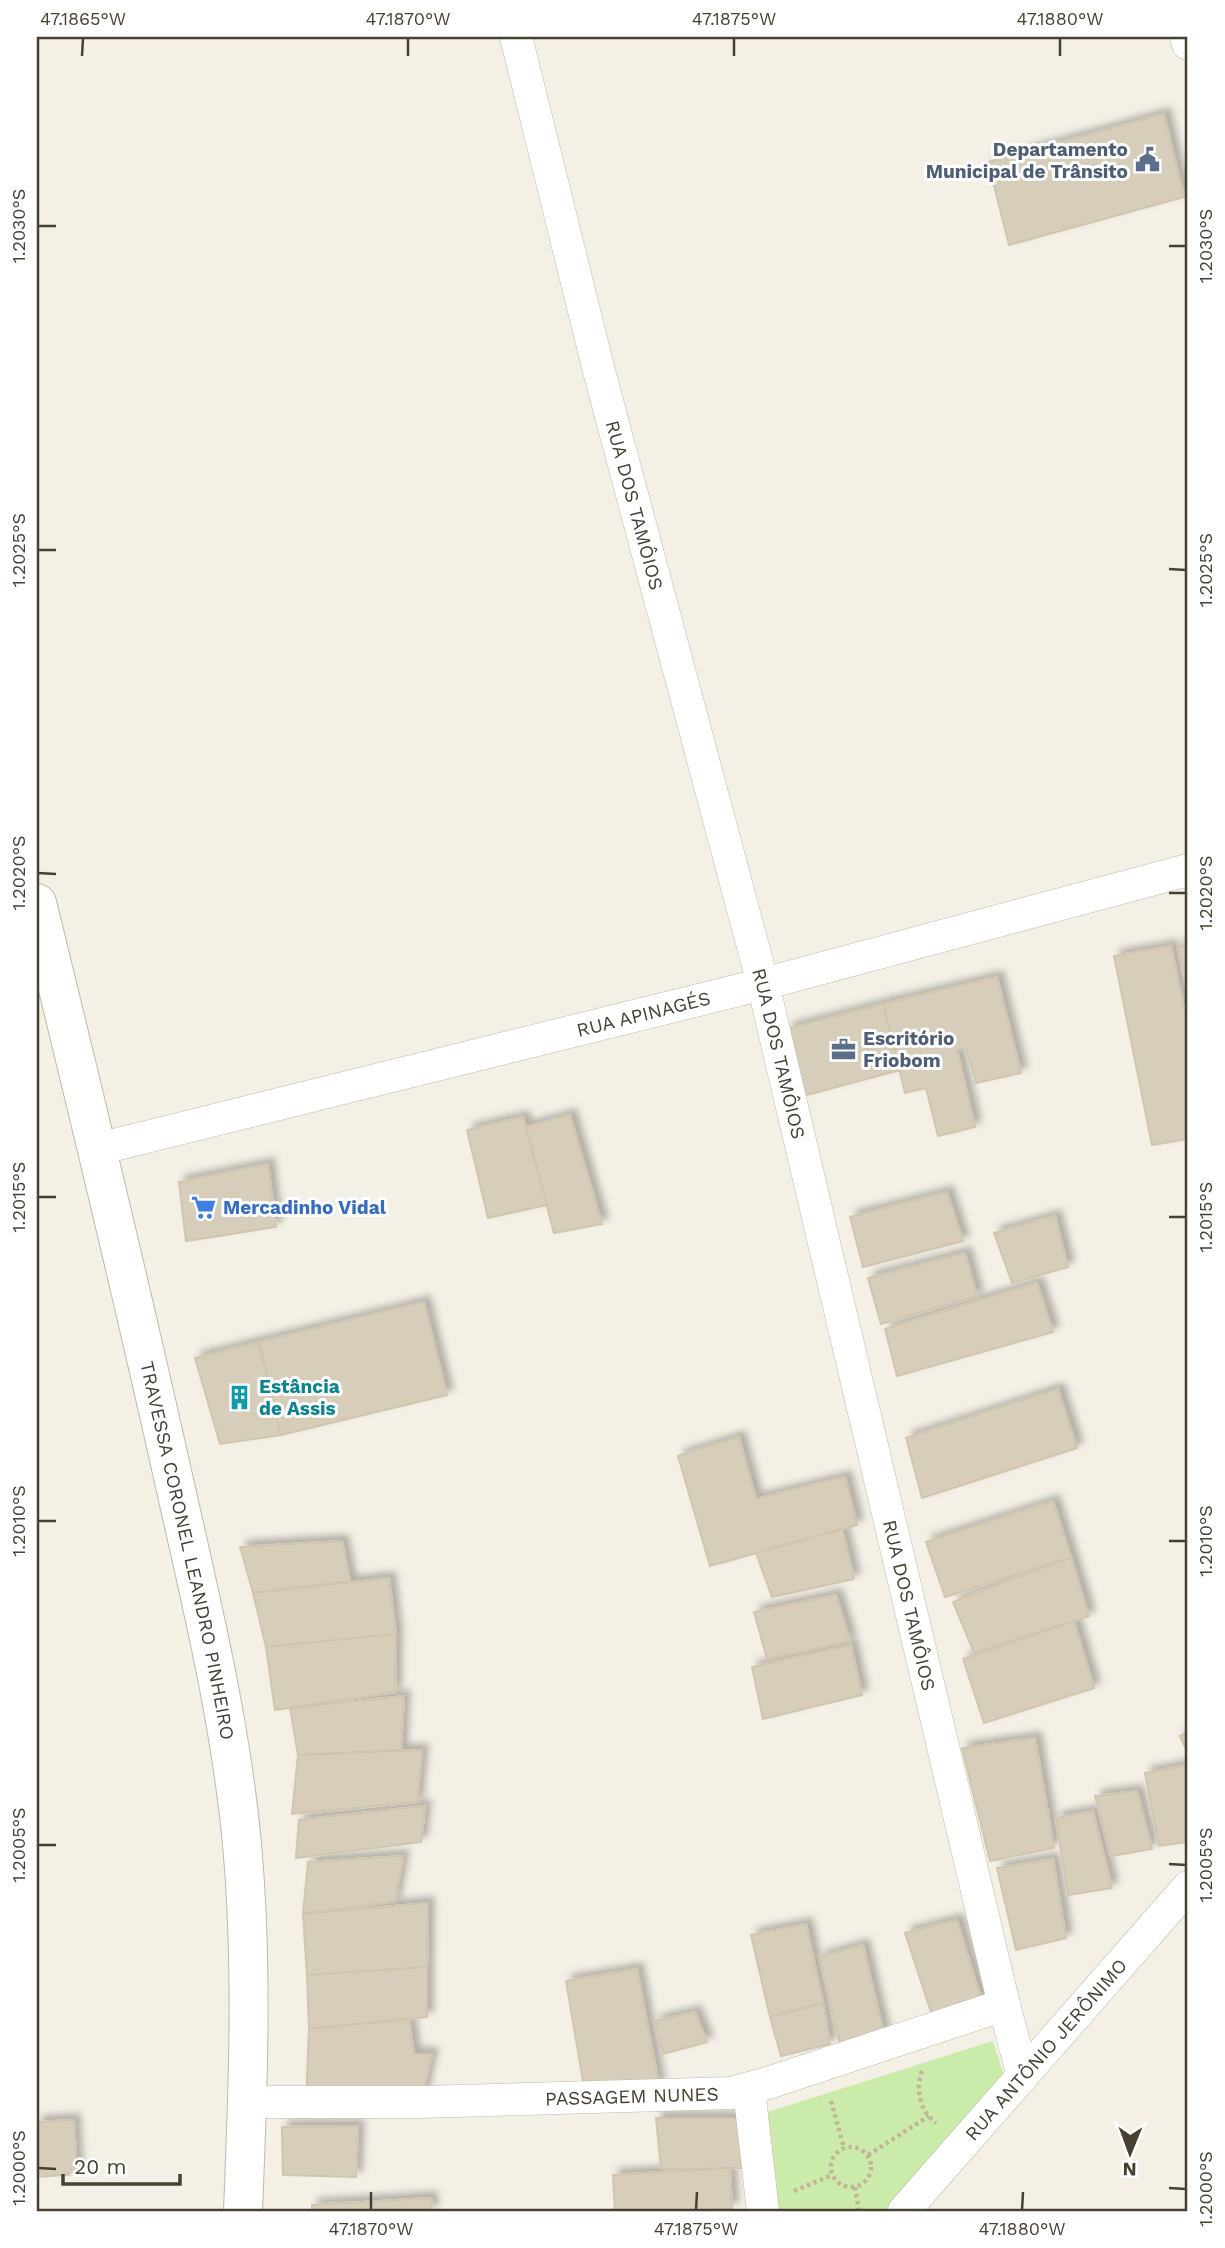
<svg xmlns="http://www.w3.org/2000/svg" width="1225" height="2248" font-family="'Work Sans',sans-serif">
<defs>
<filter id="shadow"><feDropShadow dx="6" dy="-6" stdDeviation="3.5" flood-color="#0004"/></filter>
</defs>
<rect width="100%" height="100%" fill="#f4f0e6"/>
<path fill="#cbebab" d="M993,2041L1008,2089L893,2211H770L755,2116Z"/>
<g fill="#d6cdba" stroke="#d1c5ad" stroke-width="2" filter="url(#shadow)">
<path d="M1164,114L1184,197L1009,245L988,162Z"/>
<path d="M1188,944V995L1178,946Z"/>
<path d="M1171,946L1188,1027V1139L1152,1145L1114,956Z"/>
<path d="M997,977L1021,1073L976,1083L966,1048L957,1050L975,1127L938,1136L926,1088L905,1093L883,1004Z"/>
<path d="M883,1004L900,1070L803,1096L787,1029Z"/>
<path d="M570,1115L602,1224L554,1233L526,1127Z"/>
<path d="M523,1117L547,1205L488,1218L467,1130Z"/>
<path d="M268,1164L276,1227L186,1241L179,1182Z"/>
<path d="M947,1192L963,1241L863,1267L850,1217Z"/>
<path d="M1055,1216L1068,1267L1012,1283L994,1233Z"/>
<path d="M965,1253L977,1296L881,1324L868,1278Z"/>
<path d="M1037,1283L1053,1332L897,1376L885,1329Z"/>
<path d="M424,1302L447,1395L281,1435L259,1342Z"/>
<path d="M259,1342L281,1435L220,1444L195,1358Z"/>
<path d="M1058,1389L1077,1448L922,1498L906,1438Z"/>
<path d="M739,1437L756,1499L845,1477L857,1525L710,1566L678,1456Z"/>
<path d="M1053,1501L1071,1557L945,1597L926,1542Z"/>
<path d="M842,1529L854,1579L772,1597L756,1553Z"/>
<path d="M342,1541L350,1581L253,1593L240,1547Z"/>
<path d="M1071,1557L1089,1616L974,1653L953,1602Z"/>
<path d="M389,1578L396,1634L266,1647L253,1593Z"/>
<path d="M836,1595L850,1641L767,1659L754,1612Z"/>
<path d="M1074,1621L1094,1688L984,1723L963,1659Z"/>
<path d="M396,1634L395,1692L275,1710L266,1647Z"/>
<path d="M851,1645L862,1695L763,1719L752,1667Z"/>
<path d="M404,1696L401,1750L298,1755L290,1708Z"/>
<path d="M1188,1731V1754L1180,1736Z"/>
<path d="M1035,1738L1054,1848L990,1861L962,1748Z"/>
<path d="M422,1750L417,1802L292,1814L298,1755Z"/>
<path d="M1188,1765V1842L1159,1846L1145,1773Z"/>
<path d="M1137,1791L1152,1849L1111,1856L1095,1796Z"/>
<path d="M425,1806L421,1842L296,1858L299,1820Z"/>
<path d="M1093,1811L1112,1888L1068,1895L1056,1818Z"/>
<path d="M403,1856L395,1901L303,1914L308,1862Z"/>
<path d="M1053,1859L1066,1938L1016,1950L997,1868Z"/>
<path d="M428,1903L427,1967L307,1975L303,1914Z"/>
<path d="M957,1920L982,2002L933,2018L905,1933Z"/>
<path d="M806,1924L823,2003L770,2017L751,1935Z"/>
<path d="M863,1945L886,2043L842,2054L820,1957Z"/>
<path d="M427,1967V2017L309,2029L307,1975Z"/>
<path d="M637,1969L659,2085L585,2093L566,1981Z"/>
<path d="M823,2003L830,2044L781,2056L770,2017Z"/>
<path d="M695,2012L707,2042L663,2054L655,2021Z"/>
<path d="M409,2019L414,2054H432L421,2102H306L309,2029Z"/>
<path d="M656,2118H738L743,2168L661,2169Z"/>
<path d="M74,2120L77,2174L37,2177V2122Z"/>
<path d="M358,2126L356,2177L283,2175L282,2127Z"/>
<path d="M730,2168L732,2208L692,2211H615L613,2175Z"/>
<path d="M431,2198L432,2211H312V2205Z"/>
</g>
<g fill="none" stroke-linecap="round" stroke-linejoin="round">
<defs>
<g id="minor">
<path id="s1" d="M516,37L599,371L763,984L1004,2005L1023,2076"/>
<path d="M1186,37L1188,44"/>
<path id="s2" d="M98,1149L763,984L1188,870"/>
<path d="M749,2089L763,2211"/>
<path id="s3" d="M247,2102H421L731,2093L768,2083L1004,2005"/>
<path id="s4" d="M904,2211L1188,1887"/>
</g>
<g id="tertiary">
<path id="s5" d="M37,903C83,1090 128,1276 170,1463C198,1589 230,1715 242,1844C253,1966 248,2089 243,2211"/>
</g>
</defs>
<use href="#minor" stroke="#c0b9a7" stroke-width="33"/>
<use href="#tertiary" stroke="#c0b9a7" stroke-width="40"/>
<g stroke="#c3b698" stroke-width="4.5" stroke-dasharray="3.5 3.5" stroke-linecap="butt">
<path d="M922,2071C915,2090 920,2111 936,2123"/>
<path d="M831,2101L844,2148"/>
<circle cx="851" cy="2167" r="20"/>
<path d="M868,2155L929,2116"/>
<path d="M855,2187L859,2211"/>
<path d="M794,2191L832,2175"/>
</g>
<use href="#minor" stroke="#fff" stroke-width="32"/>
<use href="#tertiary" stroke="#fff" stroke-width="38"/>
</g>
<path fill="none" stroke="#474134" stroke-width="2.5" d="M82,56L83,38M408,56V38M734,56V38M1060,56V38M38,226H56M1169,246H1186M38,550H56M1169,569L1186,570M38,873L56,874M1169,893H1186M38,1197H56M1169,1217H1186M38,1521H56M1169,1541H1186M38,1845H56M1169,1864L1186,1865M38,2168L56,2169M1169,2188L1186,2189M371,2210V2192M696,2210L697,2192M1022,2210L1023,2192"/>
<defs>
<symbol id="civic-bare" viewBox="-9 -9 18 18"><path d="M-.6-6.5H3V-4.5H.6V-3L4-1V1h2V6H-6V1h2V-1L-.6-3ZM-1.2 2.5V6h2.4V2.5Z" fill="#5c6f8a" stroke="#fff" stroke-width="2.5" paint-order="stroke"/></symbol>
<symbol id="office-bare" viewBox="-9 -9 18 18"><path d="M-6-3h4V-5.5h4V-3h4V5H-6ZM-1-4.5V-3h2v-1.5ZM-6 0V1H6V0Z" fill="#5c6f8a" stroke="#fff" stroke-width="2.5" paint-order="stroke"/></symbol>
<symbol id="supermarket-bare" viewBox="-9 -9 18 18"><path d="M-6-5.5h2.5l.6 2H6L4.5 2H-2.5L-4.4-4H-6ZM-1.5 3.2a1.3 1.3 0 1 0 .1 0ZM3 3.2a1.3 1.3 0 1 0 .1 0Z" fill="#3f7fe0" stroke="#fff" stroke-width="2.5" paint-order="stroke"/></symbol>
<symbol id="building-bare" viewBox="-9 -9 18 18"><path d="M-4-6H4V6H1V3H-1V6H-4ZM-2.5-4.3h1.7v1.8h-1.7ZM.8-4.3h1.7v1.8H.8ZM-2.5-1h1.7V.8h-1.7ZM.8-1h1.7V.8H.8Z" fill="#0f9aa8" stroke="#fff" stroke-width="2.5" paint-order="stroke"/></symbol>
</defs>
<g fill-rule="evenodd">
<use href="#civic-bare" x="1130" y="142" width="35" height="35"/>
<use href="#office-bare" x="826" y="1032" width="35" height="35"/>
<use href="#supermarket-bare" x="186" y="1190" width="35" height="35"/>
<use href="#building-bare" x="222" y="1380" width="35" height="35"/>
</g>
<g text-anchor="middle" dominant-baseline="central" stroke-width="6" stroke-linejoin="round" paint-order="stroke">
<g font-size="19" font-weight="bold" fill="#4e5e75" stroke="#fff" text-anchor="end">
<text x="1128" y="149">Departamento<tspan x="1128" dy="22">Municipal de Trânsito</tspan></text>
<text x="863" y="1038" text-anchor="start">Escritório<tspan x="863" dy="22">Friobom</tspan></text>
</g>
<g font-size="19" fill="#474134" stroke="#fff">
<text stroke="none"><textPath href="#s1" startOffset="483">RUA DOS TAMÔIOS</textPath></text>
<text stroke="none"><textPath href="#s2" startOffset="562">RUA APINAGÉS</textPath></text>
<text stroke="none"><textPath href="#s1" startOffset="1050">RUA DOS TAMÔIOS</textPath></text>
<text stroke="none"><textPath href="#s5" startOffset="665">TRAVESSA CORONEL LEANDRO PINHEIRO</textPath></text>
<text stroke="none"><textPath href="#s1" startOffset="1617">RUA DOS TAMÔIOS</textPath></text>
<text stroke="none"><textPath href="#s4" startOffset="215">RUA ANTÔNIO JERÔNIMO</textPath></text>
<text stroke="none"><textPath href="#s3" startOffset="385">PASSAGEM NUNES</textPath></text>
</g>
<g font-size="19" font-weight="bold" fill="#366cbe" stroke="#fff" text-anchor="start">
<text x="223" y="1207">Mercadinho Vidal</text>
</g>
<g font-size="19" font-weight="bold" fill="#0d838f" stroke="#fff" text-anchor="start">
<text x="259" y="1386">Estância<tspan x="259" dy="22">de Assis</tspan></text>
</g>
</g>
<rect width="1225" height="2248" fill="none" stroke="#ffffff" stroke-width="77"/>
<g transform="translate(1130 2153) rotate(181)" stroke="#ffffff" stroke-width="5" paint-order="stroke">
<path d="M0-5L12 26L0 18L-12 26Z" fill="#474134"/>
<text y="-10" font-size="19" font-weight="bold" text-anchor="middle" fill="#474134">N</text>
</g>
<path d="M63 2174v10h117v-10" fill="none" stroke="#474134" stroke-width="3.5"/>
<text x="74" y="2174" font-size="21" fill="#474134" stroke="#ffffff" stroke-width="5" paint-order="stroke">20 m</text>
<rect x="38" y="38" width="1148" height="2172" fill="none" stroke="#474134" stroke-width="2.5"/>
<g font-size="18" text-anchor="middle" fill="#474134">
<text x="83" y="25">47.1865°W</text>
<text x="408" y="25">47.1870°W</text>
<text x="734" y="25">47.1875°W</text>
<text x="1060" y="25">47.1880°W</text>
<text transform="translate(19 226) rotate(-90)" y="6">1.2030°S</text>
<text transform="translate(1206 246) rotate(-90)" y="6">1.2030°S</text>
<text transform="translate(19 550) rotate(-90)" y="6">1.2025°S</text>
<text transform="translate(1206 570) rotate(-90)" y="6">1.2025°S</text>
<text transform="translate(19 873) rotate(-90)" y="6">1.2020°S</text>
<text transform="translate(1206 893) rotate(-90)" y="6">1.2020°S</text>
<text transform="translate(19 1197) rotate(-90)" y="6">1.2015°S</text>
<text transform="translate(1206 1217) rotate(-90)" y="6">1.2015°S</text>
<text transform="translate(19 1521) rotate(-90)" y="6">1.2010°S</text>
<text transform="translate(1206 1541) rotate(-90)" y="6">1.2010°S</text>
<text transform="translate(19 1845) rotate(-90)" y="6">1.2005°S</text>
<text transform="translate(1206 1865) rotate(-90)" y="6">1.2005°S</text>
<text transform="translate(19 2168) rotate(-90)" y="6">1.2000°S</text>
<text transform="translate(1206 2189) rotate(-90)" y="6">1.2000°S</text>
<text x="371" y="2235">47.1870°W</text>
<text x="696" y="2235">47.1875°W</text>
<text x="1022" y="2235">47.1880°W</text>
</g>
</svg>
